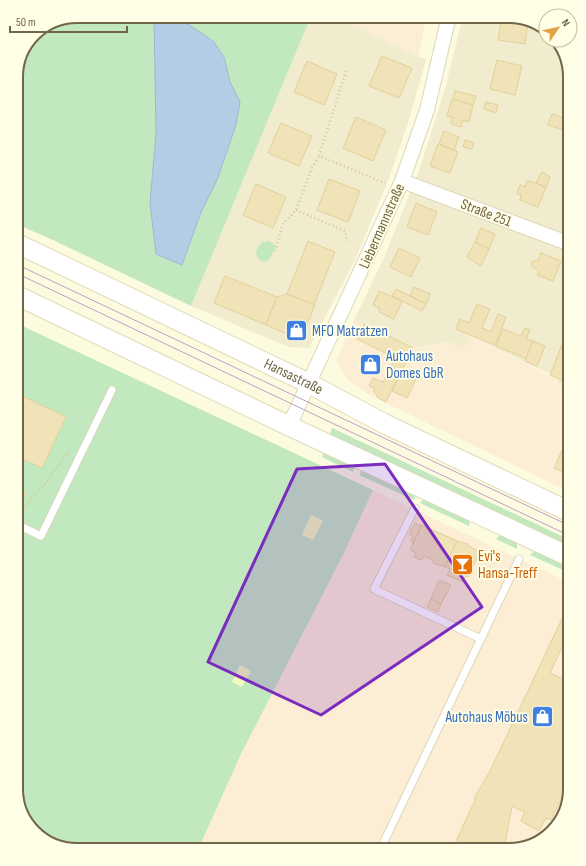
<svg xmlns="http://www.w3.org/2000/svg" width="586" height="866" font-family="'Sofia Sans Condensed',sans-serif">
<rect width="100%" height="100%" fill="#fcfbe0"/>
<g fill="#f0eccd">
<path d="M311,16H333L426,60L407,126L389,178L356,258L309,348L289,347L191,306Z"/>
<path d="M463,16H513L543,26L546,30V40H556L562,47L570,77V391L557,385L559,379L470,336L463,350L449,342L413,348L354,320L383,260L419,171L445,89Z"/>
</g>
<g fill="#fceed4">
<path d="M333,16H427L418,57Z"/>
<path d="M354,320L413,348L449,342L463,350L470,336L558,380L557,386L570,392V492L375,398L348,380L336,360Z"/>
<path d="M373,490L570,583V789L562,820L539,842L509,850H198L241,754L343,555Z"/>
</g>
<g fill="#c1e8bf">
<path d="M77,16H311L191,306L53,240L16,224V73L37,31Z"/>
<path d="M269,241L276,246L269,260L263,262C253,256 255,250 262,242Z"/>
<path d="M16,323L373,490L343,555L241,754L198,850H73L46,842L24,819L16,789Z"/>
<path d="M332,428L570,540V548L342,441L330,435Z"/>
<path d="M325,451L356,465L353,472L322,457Z"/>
<path d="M363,468L416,493L414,500L359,475Z"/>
<path d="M425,498L470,519L469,526L420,503Z"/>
<path d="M502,533L517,541V549L496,539Z"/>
<path d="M536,550L570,566V573L530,555Z"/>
</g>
<g fill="#f2fbbb">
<path d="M311,515L323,521L313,540L302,535Z"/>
<path d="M240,665L251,671L242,687L232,682Z"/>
</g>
<path fill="#b5cde4" stroke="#9cb8d6" d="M154,16H180L182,20L213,41L224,57L230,82L240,102L236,125L217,180L201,212L182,265L156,254L150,203L156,134Z"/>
<g fill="#f0e3b8" stroke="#e3d099">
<path d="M502,16L528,21L525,44L498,40Z"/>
<path d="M382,56L412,68L399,98L369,86Z"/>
<path d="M497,60L522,66L515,95L490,89Z"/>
<path d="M307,61L337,74L324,105L294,92Z"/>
<path d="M455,91L476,96L473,105L453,100Z"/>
<path d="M452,99L473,105L469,122L463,120L461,127L451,124L452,117L447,116Z"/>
<path d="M486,102L498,105L496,113L484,109Z"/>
<path d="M552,114L570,120V132L548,125Z"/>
<path d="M356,117L386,130L373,161L343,148Z"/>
<path d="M281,123L312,136L299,166L268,153Z"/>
<path d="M444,131L459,137L454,150L439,144Z"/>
<path d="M465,140L474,143L472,149L463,147Z"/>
<path d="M438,144L458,152L450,173L430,166Z"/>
<path d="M542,172L550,177L546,187L536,183Z"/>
<path d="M329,179L360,191L348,222L317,210Z"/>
<path d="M527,180L546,187L538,207L520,200L521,195L517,194L520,185L525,187Z"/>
<path d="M256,184L286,197L273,228L243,215Z"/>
<path d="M570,187V201L565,199Z"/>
<path d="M416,203L437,212L428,235L407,227Z"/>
<path d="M481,228L495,234L489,249L475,242Z"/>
<path d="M308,241L335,252L314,305L287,294Z"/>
<path d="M475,242L489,249L481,266L467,257Z"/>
<path d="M399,248L420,258L411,277L390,267Z"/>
<path d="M541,253L561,261L553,281L537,275L539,271L531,266L533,261H538Z"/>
<path d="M225,276L277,297L266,325L214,303Z"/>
<path d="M414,287L430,294L426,304L410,296Z"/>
<path d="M396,289L426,304L422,311L392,296Z"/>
<path d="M379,291L402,301L394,319L379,312L380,309L373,305Z"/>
<path d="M287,294L315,305L301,340L266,325L277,297Z"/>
<path d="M477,304L490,309L482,328L491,332L498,314L506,317L495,345L456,329L460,319L469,323Z"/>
<path d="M364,324L413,348L386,402L377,397V395L374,392L375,389L369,386L373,378L383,382L395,358L357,339Z"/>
<path d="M525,328L530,330L526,339L533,341L527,359L496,346L503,329L521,336Z"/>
<path d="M565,337L570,339V363L563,381L550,375Z"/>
<path d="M533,341L545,346L537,366L525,361Z"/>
<path d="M402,370L417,377L407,398L392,391Z"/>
<path d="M570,371V389L564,387Z"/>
<path d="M16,393L66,417L42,468L16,456Z"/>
<path d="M570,433V476L554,468Z"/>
<path d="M16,488L26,493L18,510L16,509Z"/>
<path d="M415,523L421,526L413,543L411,541L413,536L409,534Z"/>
<path d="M422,525L457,541L445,567L433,563L434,561L424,556L422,560L414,557L416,553L410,550Z"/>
<path d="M457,541L468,544L467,545L480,552L468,577L466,576L463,582L447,575L450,569L445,567Z"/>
<path d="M439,580L451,585L441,604L431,599Z"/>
<path d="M431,599L441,604L438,612L427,607Z"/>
<path d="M569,604L570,641L564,643L550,673L570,682V781L551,820L546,818L539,831L521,821L525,812L512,806L504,850H452L476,798H474L489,773Z"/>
</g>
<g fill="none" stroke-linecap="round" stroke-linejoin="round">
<defs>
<g id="service">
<path d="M415,508L374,589L481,639"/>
<path d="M16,524L41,536L112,390"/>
<path d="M380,850L519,559"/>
</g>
<g id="minor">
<path d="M402,181L570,244"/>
<path d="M289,426L402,181L427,110L449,16"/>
</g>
<g id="secondary">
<path id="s1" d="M16,243L308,383L385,424L570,512"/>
<path d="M16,295L289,426L570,557"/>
</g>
</defs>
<use href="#service" stroke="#dcd7ba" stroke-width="9"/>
<use href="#minor" stroke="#dcd7ba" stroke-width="16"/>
<use href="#secondary" stroke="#e1dab7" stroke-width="21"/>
<g stroke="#d5c69c" stroke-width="2.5" stroke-dasharray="1 3" stroke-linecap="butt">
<path d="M346,71L319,156L385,183"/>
<path d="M296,210L345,231L347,242"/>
<path d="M275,251L283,224L296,210L311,170L319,156"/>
<path d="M18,514L44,485L69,451"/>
</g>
<use href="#service" stroke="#fff" stroke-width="7"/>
<use href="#minor" stroke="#fff" stroke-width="14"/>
<use href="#secondary" stroke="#fff" stroke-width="19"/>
<g stroke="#c0a0c4" stroke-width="1">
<path d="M16,264L570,526"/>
<path d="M16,273L570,536"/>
</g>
</g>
<path fill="#7b2cbf" fill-opacity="0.2" stroke="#7b2cbf" stroke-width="3" stroke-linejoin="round" d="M385,464L482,607L321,715L208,662L297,469Z"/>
<defs>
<symbol id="shop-square" viewBox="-11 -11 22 22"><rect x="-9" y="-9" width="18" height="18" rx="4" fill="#3f7fe0" stroke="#fffee6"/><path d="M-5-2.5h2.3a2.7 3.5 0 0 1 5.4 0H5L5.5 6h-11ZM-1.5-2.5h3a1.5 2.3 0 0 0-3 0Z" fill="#fff"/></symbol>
<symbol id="bar-square" viewBox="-11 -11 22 22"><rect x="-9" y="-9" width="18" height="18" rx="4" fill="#e8710a" stroke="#fffee6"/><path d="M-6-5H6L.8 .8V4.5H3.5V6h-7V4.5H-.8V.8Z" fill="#fff"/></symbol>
</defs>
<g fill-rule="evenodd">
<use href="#shop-square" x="284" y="318" width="25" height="25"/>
<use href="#shop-square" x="358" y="352" width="25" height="25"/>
<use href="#bar-square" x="450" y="552" width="25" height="25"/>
<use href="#shop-square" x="530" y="704" width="25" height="25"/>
</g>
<g text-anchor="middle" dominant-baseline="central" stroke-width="3.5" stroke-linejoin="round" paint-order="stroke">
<g font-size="15" fill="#726648" stroke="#fffee6">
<text transform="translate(486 213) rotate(21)">Straße 251</text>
<text transform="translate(382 226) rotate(-66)">Liebermannstraße</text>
<text stroke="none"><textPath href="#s1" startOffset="308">Hansastraße</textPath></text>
</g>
<g font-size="15" fill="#366cbe" stroke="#fffee6" text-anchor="start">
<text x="312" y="331">MFO Matratzen</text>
<text x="386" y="356">Autohaus<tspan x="386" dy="17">Domes GbR</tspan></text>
<text x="528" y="717" text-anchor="end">Autohaus Möbus</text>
</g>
<g font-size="15" fill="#c56008" stroke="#fffee6" text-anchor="start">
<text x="478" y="556">Evi's<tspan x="478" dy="17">Hansa-Treff</tspan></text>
</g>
</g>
<path d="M0 0H586V866H0ZM77 23H509A54 54 0 0 1 563 77V789A54 54 0 0 1 509 843H77A54 54 0 0 1 23 789V77A54 54 0 0 1 77 23Z" fill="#fffee6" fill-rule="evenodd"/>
<path fill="none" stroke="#726648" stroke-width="2" d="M77 23H509A54 54 0 0 1 563 77V789A54 54 0 0 1 509 843H77A54 54 0 0 1 23 789V77A54 54 0 0 1 77 23Z"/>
<g transform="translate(558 28) rotate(56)"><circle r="19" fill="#fffee6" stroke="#c7c1a7"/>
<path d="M0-3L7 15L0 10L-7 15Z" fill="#e4a246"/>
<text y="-6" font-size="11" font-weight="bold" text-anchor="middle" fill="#726648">N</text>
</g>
<path d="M10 26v6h117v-6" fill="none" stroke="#726648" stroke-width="2"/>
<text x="16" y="26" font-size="12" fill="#726648" stroke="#fffee6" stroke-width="3" paint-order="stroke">50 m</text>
</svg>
